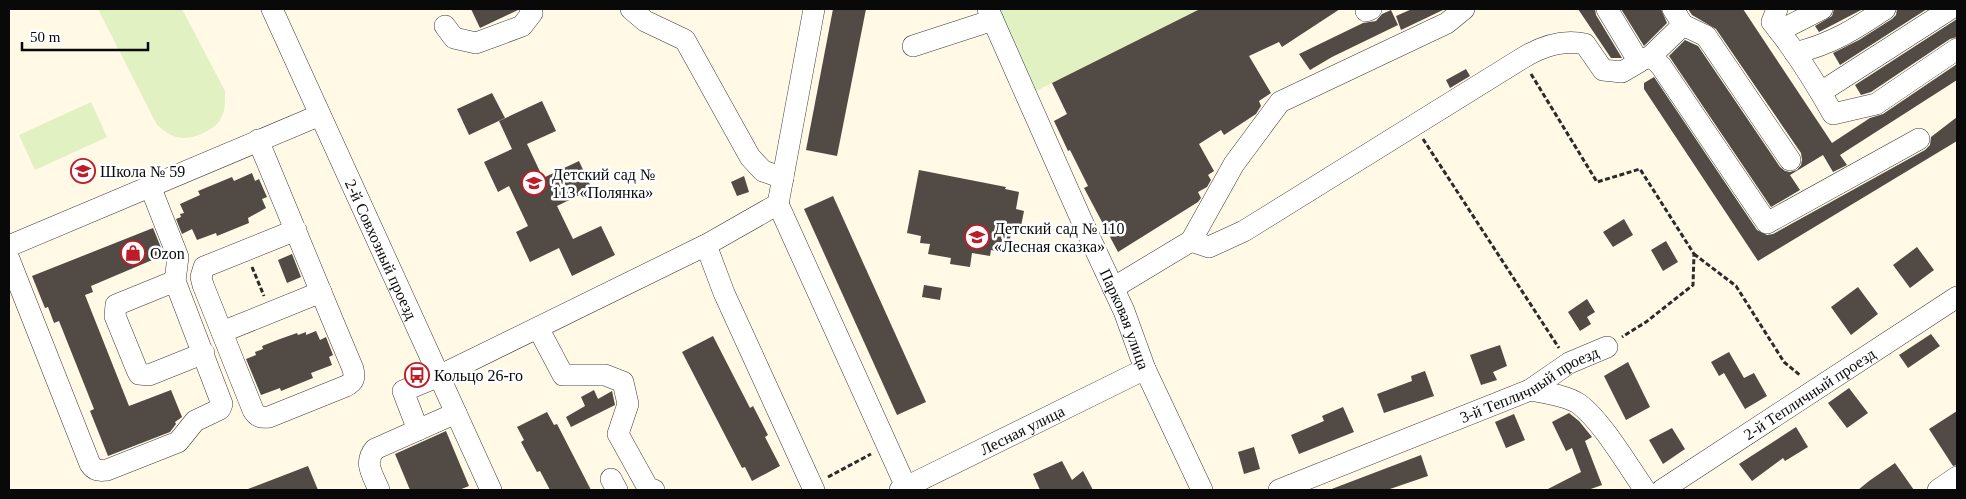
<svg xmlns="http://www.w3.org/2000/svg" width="1966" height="499" font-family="'Times New Roman',serif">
<rect width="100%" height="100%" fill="#fff9e6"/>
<g fill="#e1f1c1">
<path d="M98,9H182L225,91C225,99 226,110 221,118C218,124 213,128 207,131C187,142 174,140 157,125Z"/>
<path d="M999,9H1200L1036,91Z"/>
<path d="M91,102L107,137L35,170L19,135Z"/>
</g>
<g fill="#524a45">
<path d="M471,9H518V10L480,28Z"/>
<path d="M833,9H866L837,156L806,150Z"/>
<path d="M1200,9H1340L1282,47L1279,42L1249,56L1271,93L1259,101L1261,106L1256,114L1224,135L1221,130L1199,144L1214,171L1208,175L1211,180L1207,187L1198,192L1201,198L1198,202L1118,252L1084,188L1088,186L1070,150L1068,151L1054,121L1067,114L1052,83Z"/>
<path d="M1412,9H1445L1401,30L1396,16Z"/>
<path d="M1578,9H1595L1596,15L1622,58H1611Z"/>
<path d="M1621,9H1661L1667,23L1644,46Z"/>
<path d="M1688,9H1743L1832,143L1870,118L1883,114L1957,64V80L1840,155L1847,165L1833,172L1823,155L1790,175L1800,190L1771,207L1669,56L1685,40L1698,46L1780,167L1785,171L1790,172L1797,170L1801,165L1802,160L1801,153L1716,29L1692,15Z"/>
<path d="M1834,9H1863L1819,32L1815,26L1832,16Z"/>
<path d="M1897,9H1927L1840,65L1833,53L1859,40L1892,19L1896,15Z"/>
<path d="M1391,10L1398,25L1332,57L1310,70L1299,54L1363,23L1376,21L1382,14Z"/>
<path d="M1957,19V37L1950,39L1871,92L1861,95L1855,85Z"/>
<path d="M1466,69L1470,76L1450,88L1446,80Z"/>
<path d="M1654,77L1757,230L1767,235L1773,234L1925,150L1930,145L1931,137L1957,117V141L1758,261L1644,89V83Z"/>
<path d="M492,93L505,118L469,135L457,109Z"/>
<path d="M542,101L556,131L527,144L543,178L579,161L592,189L557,206L573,239L601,226L615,255L572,276L559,248L530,262L516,232L528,226L509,186L498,192L484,162L512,149L499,121Z"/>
<path d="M919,170L1006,187L1005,189L1019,192L1016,209L1024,211L1021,226L1013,225L1007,253L991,250L990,256L972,253L970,267L950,264L951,258L928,254L930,244L920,243L921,236L907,233Z"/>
<path d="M252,173L255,181L259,179L267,197L262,199L266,208L248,218L249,223L217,236L216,233L197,240L192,229L182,234L176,219L181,217L180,214L184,213L180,204L200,195L198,191L232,177L234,181Z"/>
<path d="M744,176L749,192L737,196L731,182Z"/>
<path d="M833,196L926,402L897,415L804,209Z"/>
<path d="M1624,219L1633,235L1613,247L1603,232Z"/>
<path d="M153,228L164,255L91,286L93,292L85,295L129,406L171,390L182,417L175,422L176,424L170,432L108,456L90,411L94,409L59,321L54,323L48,307L45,308L32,276Z"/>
<path d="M1666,241L1678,262L1663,271L1651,250Z"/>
<path d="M1917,247L1934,270L1910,288L1893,265Z"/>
<path d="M292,254L301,277L287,283L278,260Z"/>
<path d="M924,285L942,288L940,300L922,297Z"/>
<path d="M1858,287L1878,314L1851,335L1831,307Z"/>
<path d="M1587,299L1595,312L1587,317L1591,324L1580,331L1568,312Z"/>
<path d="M316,331L320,340L326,337L333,355L329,357L332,365L311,373L313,378L281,391L280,388L261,395L246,359L256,355L255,352L263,349L262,346L280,339L297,333L298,335L306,332V335Z"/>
<path d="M1931,334L1940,346L1908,368L1899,355Z"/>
<path d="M713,336L750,408L753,406L768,435L765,437L780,466L752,481L745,467L742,468L682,352Z"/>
<path d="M1500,345L1507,366L1493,372L1497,380L1481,385L1470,355Z"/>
<path d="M1729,352L1744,378L1754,373L1767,396L1745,409L1724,373L1719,376L1711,362Z"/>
<path d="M1628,362L1650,407L1626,420L1604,376Z"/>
<path d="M1425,371L1434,396L1384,413L1377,394L1412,381L1411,376Z"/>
<path d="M1849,388L1868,413L1847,428L1828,403Z"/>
<path d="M594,390L598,399L612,391L615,405L571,427L566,417L585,406L581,397Z"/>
<path d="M1343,407L1354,432L1299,454L1291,435L1324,421L1322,416Z"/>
<path d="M1957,411V465L1953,466L1929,429Z"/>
<path d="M547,412L554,425L557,424L591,490H550L540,471L537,472L521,442L524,440L517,427Z"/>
<path d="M1569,413L1579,421L1592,437L1585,441L1602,485L1588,490H1546L1581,472L1572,448L1566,451L1552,422Z"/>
<path d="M1514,414L1525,440L1506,448L1495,422Z"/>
<path d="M1796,427L1808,447L1785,461L1783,458L1752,481L1739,464Z"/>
<path d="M1672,428L1685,449L1663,464L1649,440Z"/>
<path d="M446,431L469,486L459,490H410L395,454Z"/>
<path d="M1254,447L1260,469L1244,474L1238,452Z"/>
<path d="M1421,455L1428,476L1387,490H1329Z"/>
<path d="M1062,461L1072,480L1083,471L1093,490H1040L1033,474Z"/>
<path d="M1895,463L1914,490H1858L1869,481Z"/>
<path d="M308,466L318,490H248V489Z"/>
</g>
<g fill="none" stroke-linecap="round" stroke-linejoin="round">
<defs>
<g id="minor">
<path id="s1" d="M272,9L491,490"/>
<path d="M631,9L645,21L685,40L750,157L763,171L783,178"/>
<path id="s2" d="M988,9L1081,219L1124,311L1145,369L1202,490"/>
<path d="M1673,9L1683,25L1706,36L1790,160"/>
<path d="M1777,9L1772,22C1795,50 1815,82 1833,114L1876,104L1957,49"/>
<path d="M1366,11L1371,9"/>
<path d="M445,26L454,38L476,43L522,26L532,13L530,9"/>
<path d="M1779,31L1822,9"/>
<path d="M913,46L993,20"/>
<path d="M1795,53C1832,44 1855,29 1885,9"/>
<path d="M1651,56L1661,66L1767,223L1919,139"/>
<path d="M1640,61L1651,56L1683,25"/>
<path d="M1821,92L1950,9"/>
<path d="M258,140C290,217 321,293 353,369C355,378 354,382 346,386L269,417C261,418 257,417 253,410L203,285L201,277L204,267L296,230"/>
<path d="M778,204L906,487"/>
<path d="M1191,241L1209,247L1244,231L1521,59C1540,47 1562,39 1585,44L1603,70L1622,72L1639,62L1607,9"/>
<path d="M706,245L724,293L814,490"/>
<path d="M9,246L320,115"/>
<path d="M9,259L90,464C95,471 99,471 107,470L178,442L195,421L220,409L222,404L175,281L178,257L150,186"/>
<path d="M175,281L116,305L115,316L137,370L139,374L149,375L204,353"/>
<path d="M1113,288L1191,241L1234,164L1280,102L1447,23L1464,9"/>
<path d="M538,328L563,375H605L623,382L628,404L618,434L648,488L654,490"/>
<path d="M222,332L321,292"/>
<path d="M1530,390C1545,393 1566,395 1579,404C1602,421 1628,466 1645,490"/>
<path d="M418,430L403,391L439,376L706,245L778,204L814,9"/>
<path d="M611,479L617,490"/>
<path d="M379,490C373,475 363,463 375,449L456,413"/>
<path id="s3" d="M900,490L1145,369"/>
<path id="s4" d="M1279,490L1530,390L1569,363L1607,347"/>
<path id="s5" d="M1662,490L1957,297"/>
<path d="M1938,490L1957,477"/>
</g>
</defs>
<use href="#minor" stroke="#3c3c3c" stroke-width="22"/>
<g stroke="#2b2b2b" stroke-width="3" stroke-dasharray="5 2.5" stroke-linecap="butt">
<path d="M1531,74L1597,182L1640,169L1694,254L1693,285L1646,322L1622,337"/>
<path d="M1423,139L1559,348"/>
<path d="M1694,254L1736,286L1784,362L1801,376"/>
<path d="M252,267L264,296"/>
<path d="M828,477L871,454"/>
</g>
<use href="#minor" stroke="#fff" stroke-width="21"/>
</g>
<defs>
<symbol id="school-ring" viewBox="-11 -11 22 22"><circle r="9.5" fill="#fff" stroke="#be1d28" stroke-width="1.5"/><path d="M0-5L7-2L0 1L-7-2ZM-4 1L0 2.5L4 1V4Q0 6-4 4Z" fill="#be1d28"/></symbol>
<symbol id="shop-ring" viewBox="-11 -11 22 22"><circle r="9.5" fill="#fff" stroke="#be1d28" stroke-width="1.5"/><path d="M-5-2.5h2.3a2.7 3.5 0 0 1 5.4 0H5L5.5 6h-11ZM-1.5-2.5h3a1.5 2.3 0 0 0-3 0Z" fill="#be1d28"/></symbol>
<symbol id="bus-ring" viewBox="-11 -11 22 22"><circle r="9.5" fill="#fff" stroke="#be1d28" stroke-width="1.5"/><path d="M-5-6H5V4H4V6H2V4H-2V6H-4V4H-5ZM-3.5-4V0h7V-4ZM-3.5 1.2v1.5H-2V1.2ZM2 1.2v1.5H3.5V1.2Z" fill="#be1d28"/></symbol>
</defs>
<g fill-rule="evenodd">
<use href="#school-ring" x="69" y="157" width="28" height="28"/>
<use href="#school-ring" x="520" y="169" width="28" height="28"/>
<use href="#school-ring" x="963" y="223" width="28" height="28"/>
<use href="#shop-ring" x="119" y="239" width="28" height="28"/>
<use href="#bus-ring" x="403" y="361" width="28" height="28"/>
</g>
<g text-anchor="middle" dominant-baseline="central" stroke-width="5" stroke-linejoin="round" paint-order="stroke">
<g font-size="16" fill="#090909" stroke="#fff" text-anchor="start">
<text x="100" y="171">Школа № 59</text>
<text x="552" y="174">Детский сад №<tspan x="552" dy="18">113 «Полянка»</tspan></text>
<text x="994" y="228">Детский сад № 110<tspan x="994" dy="18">«Лесная сказка»</tspan></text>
<text x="150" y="253">Ozon</text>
<text x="434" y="375">Кольцо 26-го</text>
</g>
<g font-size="16" fill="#090909" stroke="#fff">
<text stroke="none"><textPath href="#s1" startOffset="264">2-й Совхозный проезд</textPath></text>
<text stroke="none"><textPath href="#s2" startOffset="339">Парковая улица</textPath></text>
<text stroke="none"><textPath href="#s4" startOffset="272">3-й Тепличный проезд</textPath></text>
<text stroke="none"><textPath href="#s5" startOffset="176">2-й Тепличный проезд</textPath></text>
<text stroke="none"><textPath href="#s3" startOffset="136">Лесная улица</textPath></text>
</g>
</g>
<rect width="1966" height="499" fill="none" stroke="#090909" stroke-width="20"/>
<path d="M22 42v8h126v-8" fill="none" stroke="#090909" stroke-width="2.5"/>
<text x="30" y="42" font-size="15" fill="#090909" stroke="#ffffff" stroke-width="4" paint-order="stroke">50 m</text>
</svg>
